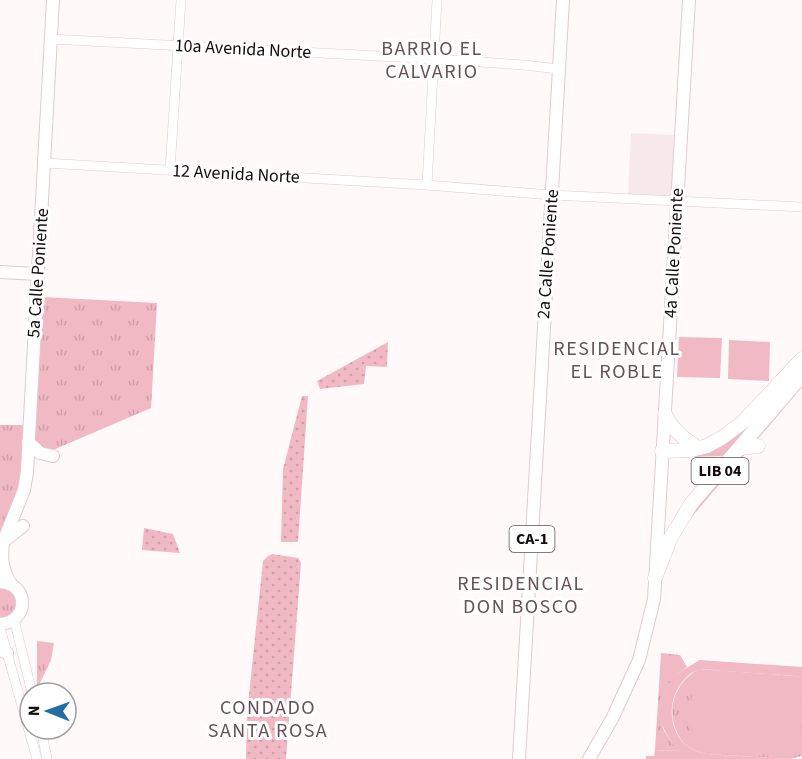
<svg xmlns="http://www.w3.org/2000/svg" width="802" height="759" font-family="'Source Sans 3',sans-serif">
<defs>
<pattern id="grass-tufts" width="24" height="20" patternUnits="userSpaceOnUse" patternTransform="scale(1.5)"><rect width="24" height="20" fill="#f1b9c4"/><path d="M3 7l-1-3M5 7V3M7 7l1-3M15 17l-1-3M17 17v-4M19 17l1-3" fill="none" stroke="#ce9ea7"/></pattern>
<pattern id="park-dots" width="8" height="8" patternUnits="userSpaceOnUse" patternTransform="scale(1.5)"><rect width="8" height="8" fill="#f1b9c4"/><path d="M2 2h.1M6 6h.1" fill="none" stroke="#ce9ea7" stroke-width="1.8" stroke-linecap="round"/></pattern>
</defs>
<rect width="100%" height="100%" fill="#fff9fa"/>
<path fill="#f7e8eb" d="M631,133L674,135L671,197L628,195Z"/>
<g fill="url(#grass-tufts)">
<path d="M42,297L157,303L151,408L53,450L42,448L34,440Z"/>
<path d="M0,425H26L22,469L15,500L0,540Z"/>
<path d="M0,587L13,592C19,606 17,616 0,618Z"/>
<path d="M37,641L54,643L51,660L37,689Z"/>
<path d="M661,653L680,655L687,667C666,680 655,703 663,728C666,736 674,744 679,751L655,750Z"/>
<path d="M699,669L795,676L802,678V756L790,759L706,754C700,752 694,751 689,747C681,742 676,732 674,724C668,701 679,680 699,669Z"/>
</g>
<g fill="url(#park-dots)">
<path d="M388,342L387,367L366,366L364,384L320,389L317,381Z"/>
<path d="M302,396H308L298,542H281L283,469Z"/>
<path d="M144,528L173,534L180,553L142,550Z"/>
<path d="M272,554L298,558L301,563L286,759H246L247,714L263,561L268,556Z"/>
</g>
<g fill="#f1b9c4">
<path d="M679,337L722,338L720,378L677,377Z"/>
<path d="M729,340L770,342L769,381L728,379Z"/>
<path d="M802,360V368L725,456L690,457L693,453L711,451L721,447L736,436Z"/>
<path d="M802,377V387L690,519L683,516Z"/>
<path d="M700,660L802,667V678L795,676C772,674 748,673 725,671C717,671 705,668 698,670C691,672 684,679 680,685C667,703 669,734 689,747C694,751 700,752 706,754L790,759H646V756H654L655,750L678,751C673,744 667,736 663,727C655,711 663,687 676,675C683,669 692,665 700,660Z"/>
<path d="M692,675L802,681L799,752L690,746Z"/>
</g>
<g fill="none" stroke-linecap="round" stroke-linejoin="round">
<defs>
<g id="minor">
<path d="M51,39L434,59L524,65L559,69"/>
<path d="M45,163L427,185L552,195L802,207"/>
<path d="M170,170L181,0"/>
<path d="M427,185L437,0"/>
<path d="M14,619L32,693"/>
<path d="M0,628L37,759"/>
<path d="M41,729L47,759"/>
</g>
<g id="major">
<path d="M0,272L38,274"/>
<path d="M28,442L40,453L53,456"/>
<path d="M5,540L23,526"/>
<path d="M3,542C1,559 2,570 11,584"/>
<path d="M0,548L4,540L24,490L27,472L53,0"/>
<path d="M0,582C29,583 30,622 0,624"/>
<path d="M0,650L7,653"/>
<path d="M519,759L563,0"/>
<path d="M589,759L613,717L639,660L654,599L689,0"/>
</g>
<g id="highway">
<path d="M665,414C672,430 683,438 698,448"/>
<path d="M740,448L758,446"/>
<path d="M662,451L691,450L707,446L723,437L743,422L802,359"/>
<path d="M655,578L670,539L691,504L802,375"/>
</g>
</defs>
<use href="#minor" stroke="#e5c8ce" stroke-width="10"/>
<use href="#major" stroke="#e5c8ce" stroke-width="14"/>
<use href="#highway" stroke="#e5c8ce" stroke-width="15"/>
<use href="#minor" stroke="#fff" stroke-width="9"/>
<use href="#major" stroke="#fff" stroke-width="12"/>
<use href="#highway" stroke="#fff" stroke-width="14"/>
</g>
<g text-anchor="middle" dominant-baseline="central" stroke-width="6" stroke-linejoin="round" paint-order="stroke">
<g fill="#fff" stroke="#5a5455" stroke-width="1.5">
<rect x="691.5" y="458" width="57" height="26" rx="4.5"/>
<rect x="509.5" y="526" width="45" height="26" rx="4.5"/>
</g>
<g font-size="16" font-weight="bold" fill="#130a0c">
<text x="720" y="471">LIB 04</text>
<text x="532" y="539">CA-1</text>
</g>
<g font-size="18" fill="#130a0c" stroke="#fff">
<text transform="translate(243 49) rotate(3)">10a Avenida Norte</text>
<text transform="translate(236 174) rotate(3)">12 Avenida Norte</text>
<text transform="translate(674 253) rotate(-87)">4a Calle Poniente</text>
<text transform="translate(548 254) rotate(-86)">2a Calle Poniente</text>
<text transform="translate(38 273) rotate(-86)">5a Calle Poniente</text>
</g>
<g font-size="20" letter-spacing="1.5" fill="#685055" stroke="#fff">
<text x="432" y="49">BARRIO EL<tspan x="432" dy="23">CALVARIO</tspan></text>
<text x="617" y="349">RESIDENCIAL<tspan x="617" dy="23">EL ROBLE</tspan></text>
<text x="521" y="584">RESIDENCIAL<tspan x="521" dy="23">DON BOSCO</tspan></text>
<text x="268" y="708">CONDADO<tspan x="268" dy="23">SANTA ROSA</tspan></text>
</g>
</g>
<g transform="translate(48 711) rotate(271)"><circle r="28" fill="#ffffff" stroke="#a19d9e" stroke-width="1.5"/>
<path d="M0-4.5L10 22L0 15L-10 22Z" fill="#236fa1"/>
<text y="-9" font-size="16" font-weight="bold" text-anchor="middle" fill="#130a0c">N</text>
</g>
</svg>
